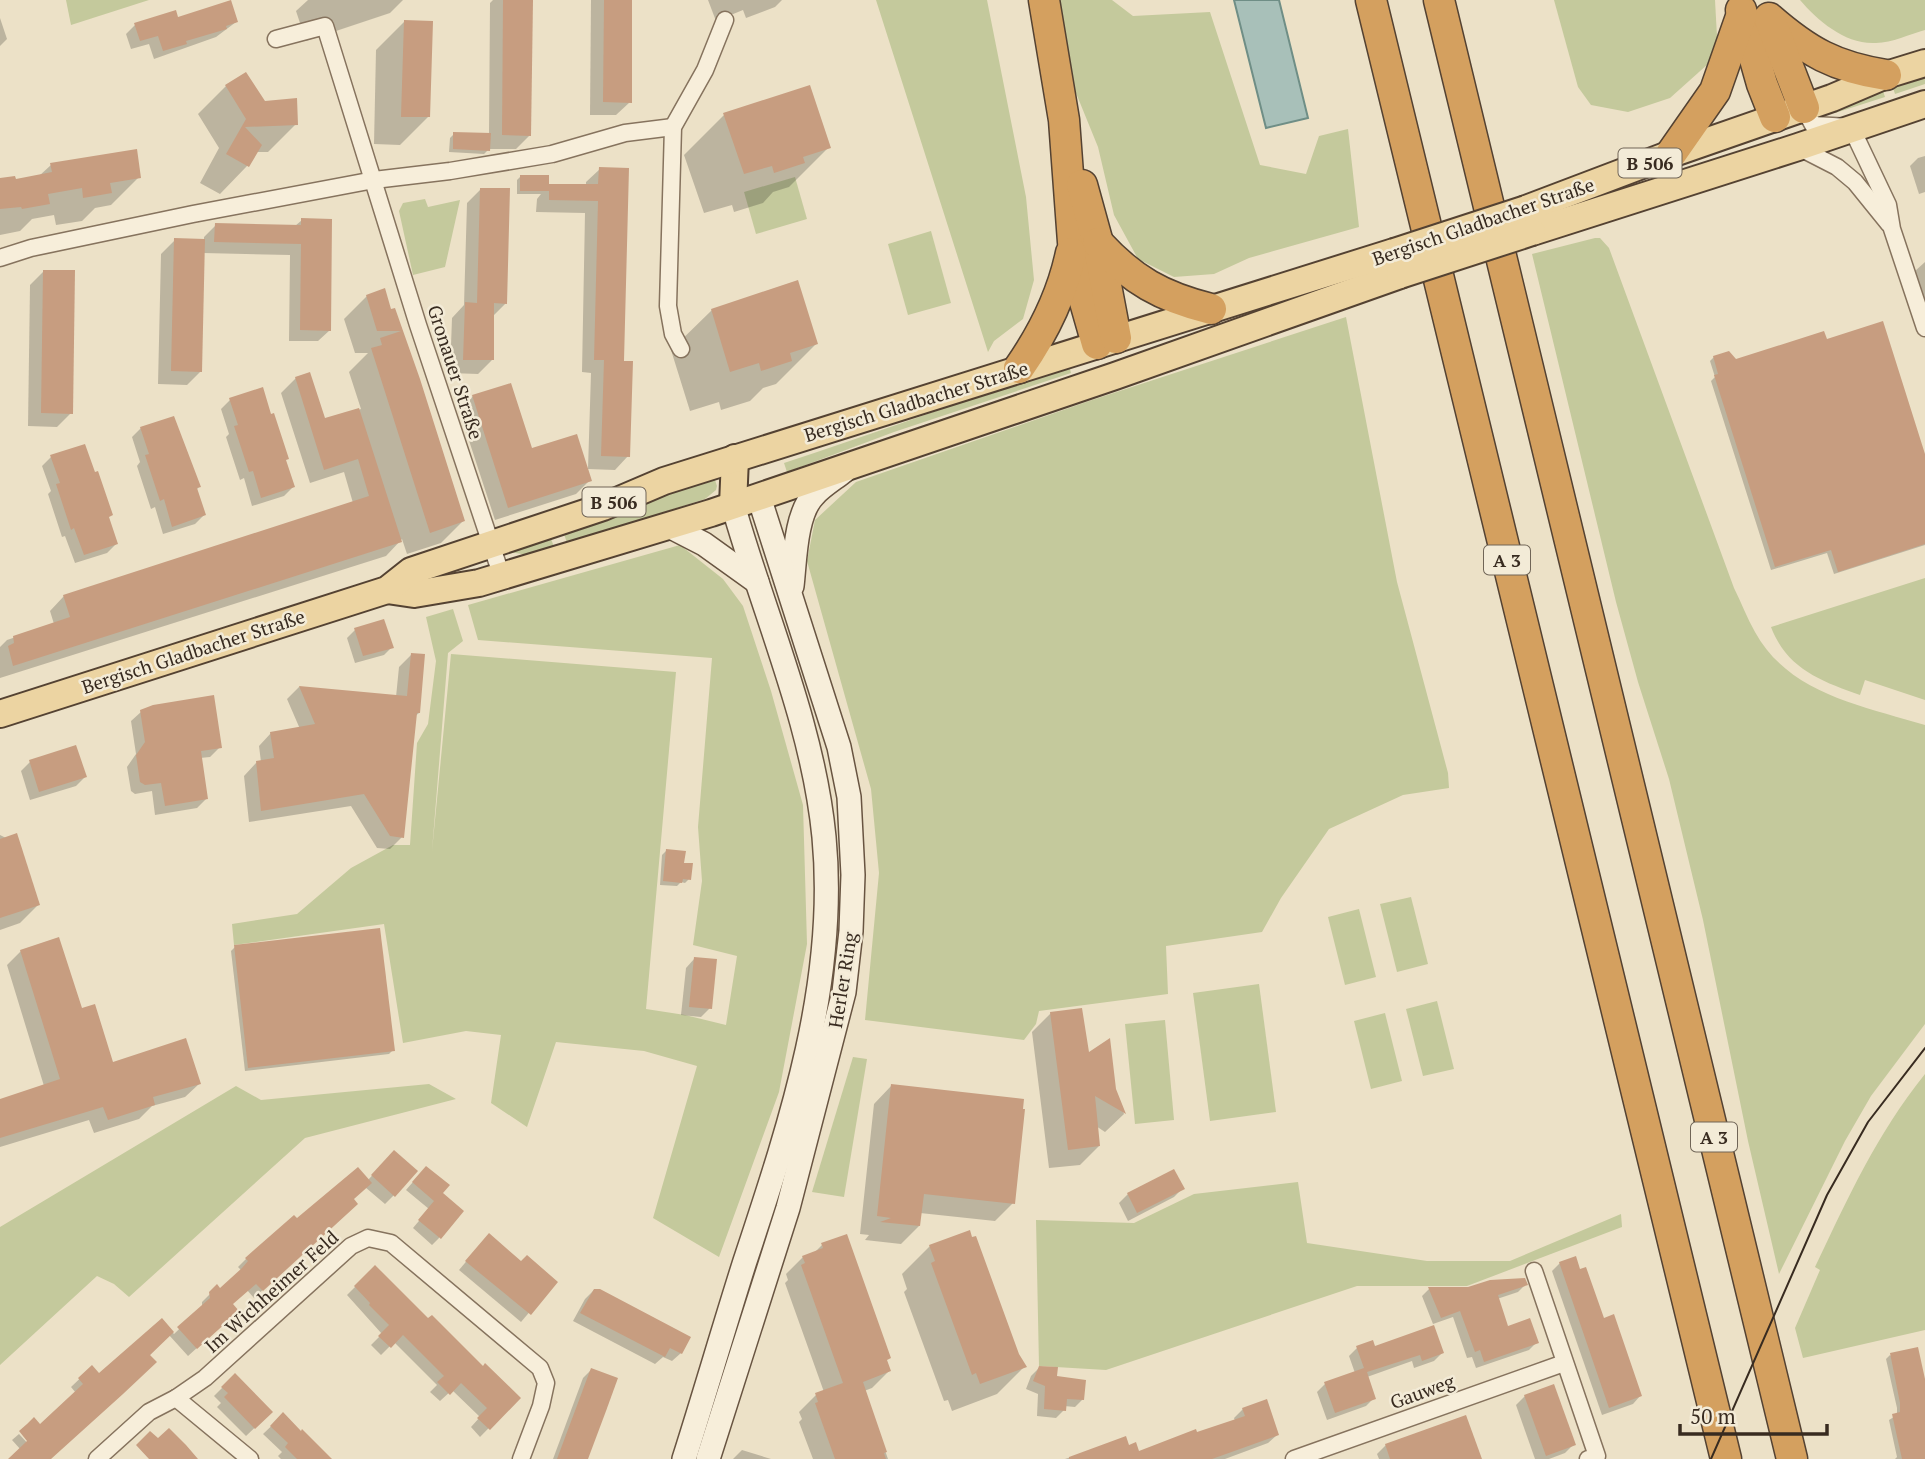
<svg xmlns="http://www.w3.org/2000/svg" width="1925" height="1459" font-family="'PT Serif',serif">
<rect width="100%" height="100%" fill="#ece1c7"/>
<g fill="#c4c99c">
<path d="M66,0H149L71,25Z"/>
<path d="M876,0H987L1026,197L1034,280L1023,319L994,341L988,352Z"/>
<path d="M1054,0H1112L1133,16L1210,12L1260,165L1306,174L1319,136L1348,129L1359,227L1249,258L1214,274L1174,277L1138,259L1114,215L1098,147L1065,66Z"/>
<path d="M1554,0H1715L1718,55L1670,98L1628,112L1591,105L1578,87Z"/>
<path d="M1800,0H1925V30C1910,34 1892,43 1876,43C1846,45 1818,21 1800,0Z"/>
<path d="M1925,78V84L1895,94L1893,88Z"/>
<path d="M1883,91L1885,97L1835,113L1833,107Z"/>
<path d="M795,177L807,219L756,234L744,192Z"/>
<path d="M425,199L428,207L460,200L445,267L413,275L399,211L403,203Z"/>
<path d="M931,231L951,303L908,315L888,244Z"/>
<path d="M1595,238H1600L1609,248L1734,588C1741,602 1747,618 1755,632C1789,694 1863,706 1925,725V1024L1871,1096L1845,1141L1779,1274L1748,1141L1703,920L1669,779L1638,682L1616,602L1532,254Z"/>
<path d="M1346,317L1397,582L1448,773L1449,788L1403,795L1329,829L1281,898L1262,932L1166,946L1168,994L1039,1011L1036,1024L1024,1040L865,1020L879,873L871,789L807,561L815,520L856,482L1089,401Z"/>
<path d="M1069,365L1071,373L894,432L787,472L784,463C880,432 973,397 1069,365Z"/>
<path d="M699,476L714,477L717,486L716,490L705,499L567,543L563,531Z"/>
<path d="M550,536L554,547L528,555L509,552L508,550Z"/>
<path d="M680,545L723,579L743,606L771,691L803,805L807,944L779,1092L719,1257L653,1218L697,1066L644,1051L556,1042L527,1127L491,1103L501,1035L466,1031L403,1043L384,924L234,945L232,924L297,914L351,868L393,845H410L417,743L428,724L436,661L426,617L453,609L463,641L448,653L432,851L451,654L676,672L646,1009L685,1015L726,1025L737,956L693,945L702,881L698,827L712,658L478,640L468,605Z"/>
<path d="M1925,578V700L1865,680L1860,695C1821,681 1787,669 1771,627Z"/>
<path d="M1411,897L1428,964L1397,972L1380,904Z"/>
<path d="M1359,909L1376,977L1345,985L1328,917Z"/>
<path d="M1259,984L1276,1112L1210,1121L1193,993Z"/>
<path d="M1437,1001L1454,1069L1423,1076L1406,1009Z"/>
<path d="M1385,1013L1402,1081L1371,1089L1354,1021Z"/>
<path d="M1165,1020L1174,1120L1135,1124L1125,1024Z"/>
<path d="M853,1057L867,1059L844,1197L812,1192Z"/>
<path d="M1925,1074V1330L1803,1358L1795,1328L1820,1270L1815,1267C1848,1198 1876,1135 1925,1074Z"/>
<path d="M429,1084L456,1099L305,1138L129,1297L114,1284L97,1276L0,1365V1227L236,1086L261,1100Z"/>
<path d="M1298,1182L1307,1243L1427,1261H1510L1621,1214L1622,1227L1467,1286H1357L1106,1370L1039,1366L1036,1220L1134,1223L1194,1194Z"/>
</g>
<path fill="#a8c0b9" stroke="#6f8e86" stroke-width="2" d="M1234,0H1279L1308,118L1266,128Z"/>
<g fill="#0003">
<path d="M308,0H403L390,13L306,41L296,11Z"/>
<path d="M493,0H531L530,135L516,149H489L484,154L449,152L450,138L454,134L489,135L490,3Z"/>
<path d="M591,0H631L630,102L616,115H590Z"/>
<path d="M708,0H782L775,7L746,18L743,10L716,21Z"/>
<path d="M0,18L7,39L0,46Z"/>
<path d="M177,19L236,22L216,37L154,59L149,44L131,49L126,34L135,25Z"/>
<path d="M404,22L428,117L400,145L374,144L376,50Z"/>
<path d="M226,86L296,124L268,152H255L247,166L220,194L200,183L219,148L198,114Z"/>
<path d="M724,115L829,147L789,187L773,192L763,203L734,212L732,205L704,213L684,155Z"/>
<path d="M1925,156V192L1919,194L1910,166L1918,158Z"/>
<path d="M51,165L139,177L111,205L95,208L82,221L56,225L54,215L32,219L20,231L0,235V180L14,181L39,176Z"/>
<path d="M600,169L622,362L628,456L615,470L588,469L591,373L582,372L585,213L536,212L537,199L541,194H517V180L521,176L547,188L586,185V182Z"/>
<path d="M481,189L506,303L493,316L492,360L478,374L450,373L452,318L464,305L467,203Z"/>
<path d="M302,220L330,330L318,341H289L290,255L203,253L201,371L187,385L158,384L161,254L175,240L204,241V237L216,225L295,226Z"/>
<path d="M1925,262V322L1904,281Z"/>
<path d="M44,271L71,413L57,427L28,426L30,285Z"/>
<path d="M367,296L390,311L394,310L463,521L441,543L407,554L402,539L386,556L0,678V647L7,640L54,624L50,611L64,596L353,503L344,472L310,483L281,393L296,378L324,421L361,409L349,372L368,353H355L344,319Z"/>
<path d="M712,310L816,344L776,384L763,388L750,401L721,410L719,402L690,411L671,350Z"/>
<path d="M1826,341L1925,460V545L1834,574L1827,553L1771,570L1711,381L1715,377L1710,361L1714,357L1735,361Z"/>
<path d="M473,396L531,450L590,480L576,494L495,520L459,410Z"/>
<path d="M230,400L285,461L293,487L284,496L252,506L244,478L240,480L226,437L229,434L221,409Z"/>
<path d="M141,428L199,487L196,490L204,515L195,524L163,534L155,507L151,509L137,466L140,462L132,437Z"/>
<path d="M51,457L108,518L116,544L107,553L75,563L65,536L62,537L48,494L51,491L42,466Z"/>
<path d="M383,621L392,647L384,655L355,663L347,638L355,630Z"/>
<path d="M411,655L419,713L414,717L402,837L390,849L377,848L351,806L249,822L244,776L256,763L261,762L259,746L271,733L300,729L287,699L299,687L396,697L399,667Z"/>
<path d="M141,712L220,747L210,757L200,758L207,798L197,808L155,815L152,791L135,794L131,791L127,767L136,754L131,721Z"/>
<path d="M30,762L85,777L76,786L30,800L21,771Z"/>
<path d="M0,835L6,838L38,905L20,923L0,930Z"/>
<path d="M666,851L682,864L689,879L685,883L681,882L677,886L660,885L662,855Z"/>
<path d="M235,947L393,1050L389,1054L245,1071L231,951Z"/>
<path d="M21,951L81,1010L112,1064L199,1084L185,1097L152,1106L139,1119L94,1133L89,1120L0,1147V1101L44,1086L7,965Z"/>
<path d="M695,958L710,1008L701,1017L681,1015L686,968Z"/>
<path d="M1051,1013L1115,1089L1124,1114L1105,1132L1096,1126L1099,1146L1080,1165L1049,1168L1032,1032Z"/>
<path d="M892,1085L1013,1203L995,1221L920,1213L919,1226L901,1244L865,1240L869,1235L860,1234L874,1104Z"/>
<path d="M394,1152V1195L385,1204L365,1187L352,1200L347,1212L254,1298L247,1290L231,1305L229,1319L188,1356L169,1335L50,1459H11L21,1450L12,1440L19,1434L32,1448L40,1426L76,1393L71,1387L92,1367L99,1375L162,1321L174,1334L202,1307V1302L217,1287L220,1291L241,1270L238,1267L246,1259L294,1217L297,1220L368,1180Z"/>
<path d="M419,1175L440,1193L439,1238L432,1245L413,1228L429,1209L406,1190Z"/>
<path d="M1183,1188L1174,1197L1128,1221L1119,1203L1128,1194Z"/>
<path d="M481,1244L555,1282L521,1322L459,1270Z"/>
<path d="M822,1245L889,1371L872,1388L864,1391L888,1459H813L799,1422L802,1419L799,1412L816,1395L824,1392L785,1283L788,1280L786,1274L803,1257L814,1253Z"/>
<path d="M930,1246L1025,1366L997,1394L952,1411L948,1400L944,1401L904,1292L907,1289L902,1274Z"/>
<path d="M1560,1263L1603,1320L1640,1396L1633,1404L1602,1415L1552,1271Z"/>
<path d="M375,1267L428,1321L518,1398L480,1437L471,1427L480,1417L452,1390L440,1401L430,1392L437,1385L394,1342L381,1355L371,1345L382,1334L347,1295Z"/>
<path d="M1526,1284L1518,1292L1497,1299L1507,1328L1537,1342L1529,1350L1476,1368L1472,1357L1467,1358L1453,1317L1433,1324L1422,1296L1429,1289H1468Z"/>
<path d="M594,1290L681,1353L672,1361L663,1357L655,1364L573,1321L585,1299Z"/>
<path d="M1357,1348L1373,1349L1442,1353L1434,1361L1414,1368L1412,1361L1367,1377L1374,1398L1366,1406L1327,1420L1317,1392L1325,1384L1355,1373L1349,1356Z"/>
<path d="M1890,1355L1925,1387V1459H1895L1897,1457L1889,1420L1897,1415V1408L1886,1359Z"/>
<path d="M1039,1368L1055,1377L1083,1399L1075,1407L1064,1406V1410L1056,1418L1037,1416L1038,1394L1026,1389L1031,1376Z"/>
<path d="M591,1370L586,1459H553L583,1378Z"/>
<path d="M235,1375L271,1412L246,1436L217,1407L221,1403L214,1396Z"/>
<path d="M1525,1396L1574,1444L1565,1453L1549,1459H1535L1516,1405Z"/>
<path d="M1243,1409L1277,1435L1268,1443L1225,1459H1065L1125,1439L1128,1447L1138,1454L1235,1421L1234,1418Z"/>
<path d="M283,1415L330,1459H281L278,1456L282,1452L263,1434Z"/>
<path d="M1386,1445L1481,1459H1379L1377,1454Z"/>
<path d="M742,1450L771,1459H733Z"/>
</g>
<g fill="#c79d80">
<path d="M231,0L238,22L226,26L227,29L186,41L187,44L163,51L158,36L140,41L134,23L176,10L178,17Z"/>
<path d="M503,0H533L531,136L502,135Z"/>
<path d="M604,0H632V103L603,102Z"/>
<path d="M404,20L433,21L430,117H401Z"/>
<path d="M246,72L265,101L297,98L298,125L245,127L262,145L249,167L226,154L246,119L225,85Z"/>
<path d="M810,85L831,148L803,157L805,163L774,173L772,166L744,174L723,113Z"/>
<path d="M453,132L491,133L490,151L453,149Z"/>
<path d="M137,149L141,178L110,183L112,193L83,198L82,188L48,194L50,204L22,209L21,207L0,209V178L15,176L16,179L52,172L50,163Z"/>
<path d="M599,167L629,168L624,361H633L630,457L601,456L604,360H594L598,201L549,200V184H598Z"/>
<rect x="520" y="175" width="29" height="16"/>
<path d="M480,188H510L507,304L494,303V360H463L465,302L477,303Z"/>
<path d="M301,218L332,219L331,331L300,330L301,244L214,242L215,223L301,225Z"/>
<path d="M174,238L205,239L202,372L171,371Z"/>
<path d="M43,270H75L73,414L41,413Z"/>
<path d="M798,280L818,344L790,353L792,361L761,371L759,363L730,372L711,309Z"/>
<path d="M385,288L391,309L395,308L420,379L465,521L430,533L371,348L382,345L380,338L401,331H377L366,295Z"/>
<path d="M1883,321L1925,454V544L1838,572L1831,550L1775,567L1714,375L1718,374L1713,356L1729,351L1736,359L1824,331L1827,339Z"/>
<path d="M310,372L325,418L359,408L402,542L13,666L8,646L14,643L13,636L70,617L63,595L369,496L358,459L324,470L295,377Z"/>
<path d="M511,383L532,448L577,434L592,481L508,508L472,395Z"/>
<path d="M263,387L271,414L274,413L289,459L286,460L295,487L261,498L253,471L249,472L234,426L238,425L229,398Z"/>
<path d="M174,416L201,487L197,488L206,515L172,527L164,499L160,501L145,455L149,454L140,427Z"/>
<path d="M85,444L95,472L98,471L113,515L109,517L118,544L84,555L74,528L71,530L56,484L60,483L50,455Z"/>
<path d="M384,619L394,648L363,656L354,628Z"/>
<path d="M411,653L425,654L420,713H417L404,838L390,836L364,794L261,811L256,761L274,758L270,732L315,724L299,686L407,696Z"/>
<path d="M214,695L222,748L201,751L208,799L165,806L161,783L145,785L140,782L136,755L145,742L140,710L153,705Z"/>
<path d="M76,745L87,777L39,792L29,760Z"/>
<path d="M17,833L40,905L0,918V839Z"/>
<path d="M666,849L686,851L684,863H693L691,880L683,879L682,883L663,881Z"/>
<path d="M380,928L395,1051L248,1068L234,945Z"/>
<path d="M59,937L82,1008L95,1004L113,1062L186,1038L201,1084L153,1097L155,1105L108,1120L103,1107L0,1138V1099L60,1079L20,950Z"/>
<path d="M694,957L717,959L712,1009L689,1007Z"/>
<path d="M1082,1008L1089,1052L1110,1038L1116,1089L1126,1114L1095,1096L1100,1146L1068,1150L1050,1012Z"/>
<path d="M891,1084L1024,1099L1023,1109H1025L1015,1204L924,1194L920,1226L880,1222L891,1218L877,1216Z"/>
<path d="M394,1150L418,1171L395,1197L371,1175Z"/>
<path d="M426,1166L450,1185L443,1193L464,1211L441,1239L418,1220L434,1201L412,1182Z"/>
<path d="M358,1167L372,1183L354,1199L358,1204L263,1291L256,1284L233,1304L239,1311L197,1349L177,1327L210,1298L209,1292L217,1284L220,1288L242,1268L248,1261L245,1258L294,1215L297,1218Z"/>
<path d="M1174,1169L1185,1189L1137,1213L1127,1193Z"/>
<path d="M970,1230L972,1237L976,1236L1019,1354L1027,1367L980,1384L976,1373L972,1375L939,1285L931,1263L935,1261L929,1245Z"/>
<path d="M489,1233L521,1261L527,1255L558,1282L531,1315L465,1261Z"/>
<path d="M847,1234L891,1358L887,1360L891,1371L863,1382L887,1452L884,1453L886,1459H835L815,1403L818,1402L815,1393L843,1383L801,1265L805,1263L802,1256L823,1248L821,1243Z"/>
<path d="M1576,1256L1580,1269L1586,1267L1604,1318L1614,1314L1642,1396L1609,1408L1559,1262Z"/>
<path d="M375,1265L428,1318L432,1315L483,1366L485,1363L521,1398L490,1430L477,1418L487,1408L461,1383L450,1395L437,1382L444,1376L403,1335L391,1348L378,1336L389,1325L369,1305L370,1303L354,1286Z"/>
<path d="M1525,1278L1528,1285L1498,1295L1508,1326L1530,1318L1539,1343L1484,1362L1480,1350L1475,1352L1460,1311L1441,1318L1428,1287H1468L1490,1280Z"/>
<path d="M594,1289H600L691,1337L682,1354L670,1348L665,1357L580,1313Z"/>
<path d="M162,1318L174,1332L150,1355L157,1362L123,1394L51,1459H8L27,1441L19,1431L27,1424L34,1417L40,1424L83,1384L78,1378L92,1365L99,1373Z"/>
<path d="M1434,1325L1444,1353L1422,1361L1420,1355L1367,1372L1376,1399L1335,1413L1324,1382L1364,1368L1356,1346L1373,1340L1375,1346Z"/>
<path d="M1918,1347L1925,1379V1459H1902L1892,1414L1900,1412V1403L1890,1353Z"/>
<path d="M1039,1366L1058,1367L1057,1376L1086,1380L1084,1400L1067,1399L1066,1411L1044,1409L1045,1386L1033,1381Z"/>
<path d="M591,1368L618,1378L606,1411L588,1459H557Z"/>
<path d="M235,1373L273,1412L255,1429L224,1397L228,1393L221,1387Z"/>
<path d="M1554,1384L1576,1445L1546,1456L1524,1395Z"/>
<path d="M1267,1399L1279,1435L1212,1459H1069V1457L1126,1436L1129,1445L1136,1442L1139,1451L1196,1429L1197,1432L1245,1416L1242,1408Z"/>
<path d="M283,1412L301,1431L302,1429L332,1459H297L285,1447L288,1443L270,1426Z"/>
<path d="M1466,1415L1482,1459H1390L1385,1444Z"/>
<path d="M169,1428L186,1445L198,1459H149L136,1445L150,1431L158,1438Z"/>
</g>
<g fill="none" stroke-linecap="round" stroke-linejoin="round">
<defs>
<g id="street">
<path d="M276,39L325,26L418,325L502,577"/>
<path d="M1804,108L1813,125L1851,127L1888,205L1892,229L1925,328"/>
<path d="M1798,147L1837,167L1855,182L1889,224"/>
<path d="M0,258L31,248L193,214L374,180L450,171L552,154L625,133L673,127"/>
<path d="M681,349L673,334L668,306L673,127L705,70L725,20"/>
<path d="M1534,1271L1597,1456L1588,1459"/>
<path d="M176,1398L250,1459"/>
<path d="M97,1459L149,1412L176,1398L205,1378L351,1246L368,1238L391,1243L540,1368L546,1383L541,1406L521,1459"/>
<path d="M1294,1459L1564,1363"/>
</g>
<g id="secondary">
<path d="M669,526L704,544L757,582"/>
<path d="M792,586C795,561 795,514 814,495C822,486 834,479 844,471"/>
<path d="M684,1459C705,1393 724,1327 745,1261C790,1125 838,983 824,837C813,723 764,615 733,505"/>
<path d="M708,1459L788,1208L844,992L851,931L853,875L849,797L839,747L759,497"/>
</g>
<g id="primary">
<path d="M1526,209L1671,154L1832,98L1886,75L1925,63"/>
<path d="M1532,232L1798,147L1925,104"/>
<path d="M733,505L735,458"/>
<path d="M387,590L414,594L479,583L711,513L1115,376L1400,275"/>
<path d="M0,714L387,590L411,571L603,507L664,481L1394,252"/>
</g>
<g id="highway">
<path d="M1044,0L1064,120L1073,242L1083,295L1097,344"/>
<path d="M1371,0L1726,1459"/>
<path d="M1439,0L1792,1459"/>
<path d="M1741,10L1762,84L1775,117"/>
<path d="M1769,18C1808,52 1835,67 1886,75"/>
<path d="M1770,20L1804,108"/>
<path d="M1671,154L1715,91L1742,14"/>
<path d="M1082,185L1098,243L1116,338"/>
<path d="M1098,243C1132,280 1162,297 1211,309"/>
<path d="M1019,368C1044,332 1062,296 1071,253"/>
</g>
</defs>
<use href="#street" stroke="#86735e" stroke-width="19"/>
<use href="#secondary" stroke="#685441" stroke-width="26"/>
<use href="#primary" stroke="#544232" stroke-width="30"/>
<use href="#highway" stroke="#544232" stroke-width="33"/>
<use href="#street" stroke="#f7eeda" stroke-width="16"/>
<use href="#secondary" stroke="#f7eeda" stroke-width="23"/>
<use href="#primary" stroke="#ecd4a2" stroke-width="26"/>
<use href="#highway" stroke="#d4a05f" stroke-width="30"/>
<path stroke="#382b20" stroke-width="2" d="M1711,1459L1827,1195L1868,1122L1925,1048"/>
<defs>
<g id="primary-bridge">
<path d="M1394,252L1526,209"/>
<path d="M1400,275L1532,232"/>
</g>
</defs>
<use href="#primary-bridge" stroke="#544232" stroke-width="30" stroke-linecap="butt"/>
<use href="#primary-bridge" stroke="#ecd4a2" stroke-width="26"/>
</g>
<g text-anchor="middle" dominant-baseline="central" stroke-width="5" stroke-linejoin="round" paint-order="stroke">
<g fill="#f3ebd7" stroke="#706557" stroke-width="2">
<rect x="1618.5" y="148.5" width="63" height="29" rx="5"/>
<rect x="582.5" y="487.5" width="63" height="29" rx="5"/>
<rect x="1484" y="545.5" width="46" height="29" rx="5"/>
<rect x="1691" y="1122.5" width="46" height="29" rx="5"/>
</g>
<g font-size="18" font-weight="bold" fill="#382b20">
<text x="1650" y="163">B 506</text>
<text x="614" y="502">B 506</text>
<text x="1507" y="560">A 3</text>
<text x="1714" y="1137">A 3</text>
</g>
<g font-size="19" fill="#382b20" stroke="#f3ebd7">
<text transform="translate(1483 221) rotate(-19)">Bergisch Gladbacher Straße</text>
<text transform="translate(456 372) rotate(72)">Gronauer Straße</text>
<text transform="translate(916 401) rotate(-17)">Bergisch Gladbacher Straße</text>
<text transform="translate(193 651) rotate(-18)">Bergisch Gladbacher Straße</text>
<text transform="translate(842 980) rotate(-81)">Herler Ring</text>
<text transform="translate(271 1291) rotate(-42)">Im Wichheimer Feld</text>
<text transform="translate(1422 1391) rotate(-20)">Gauweg</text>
</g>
</g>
<path d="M1680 1424v10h147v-10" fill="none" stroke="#382b20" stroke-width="3.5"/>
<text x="1690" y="1424" font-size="21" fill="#382b20" stroke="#f3ebd7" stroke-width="5" paint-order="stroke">50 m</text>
</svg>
